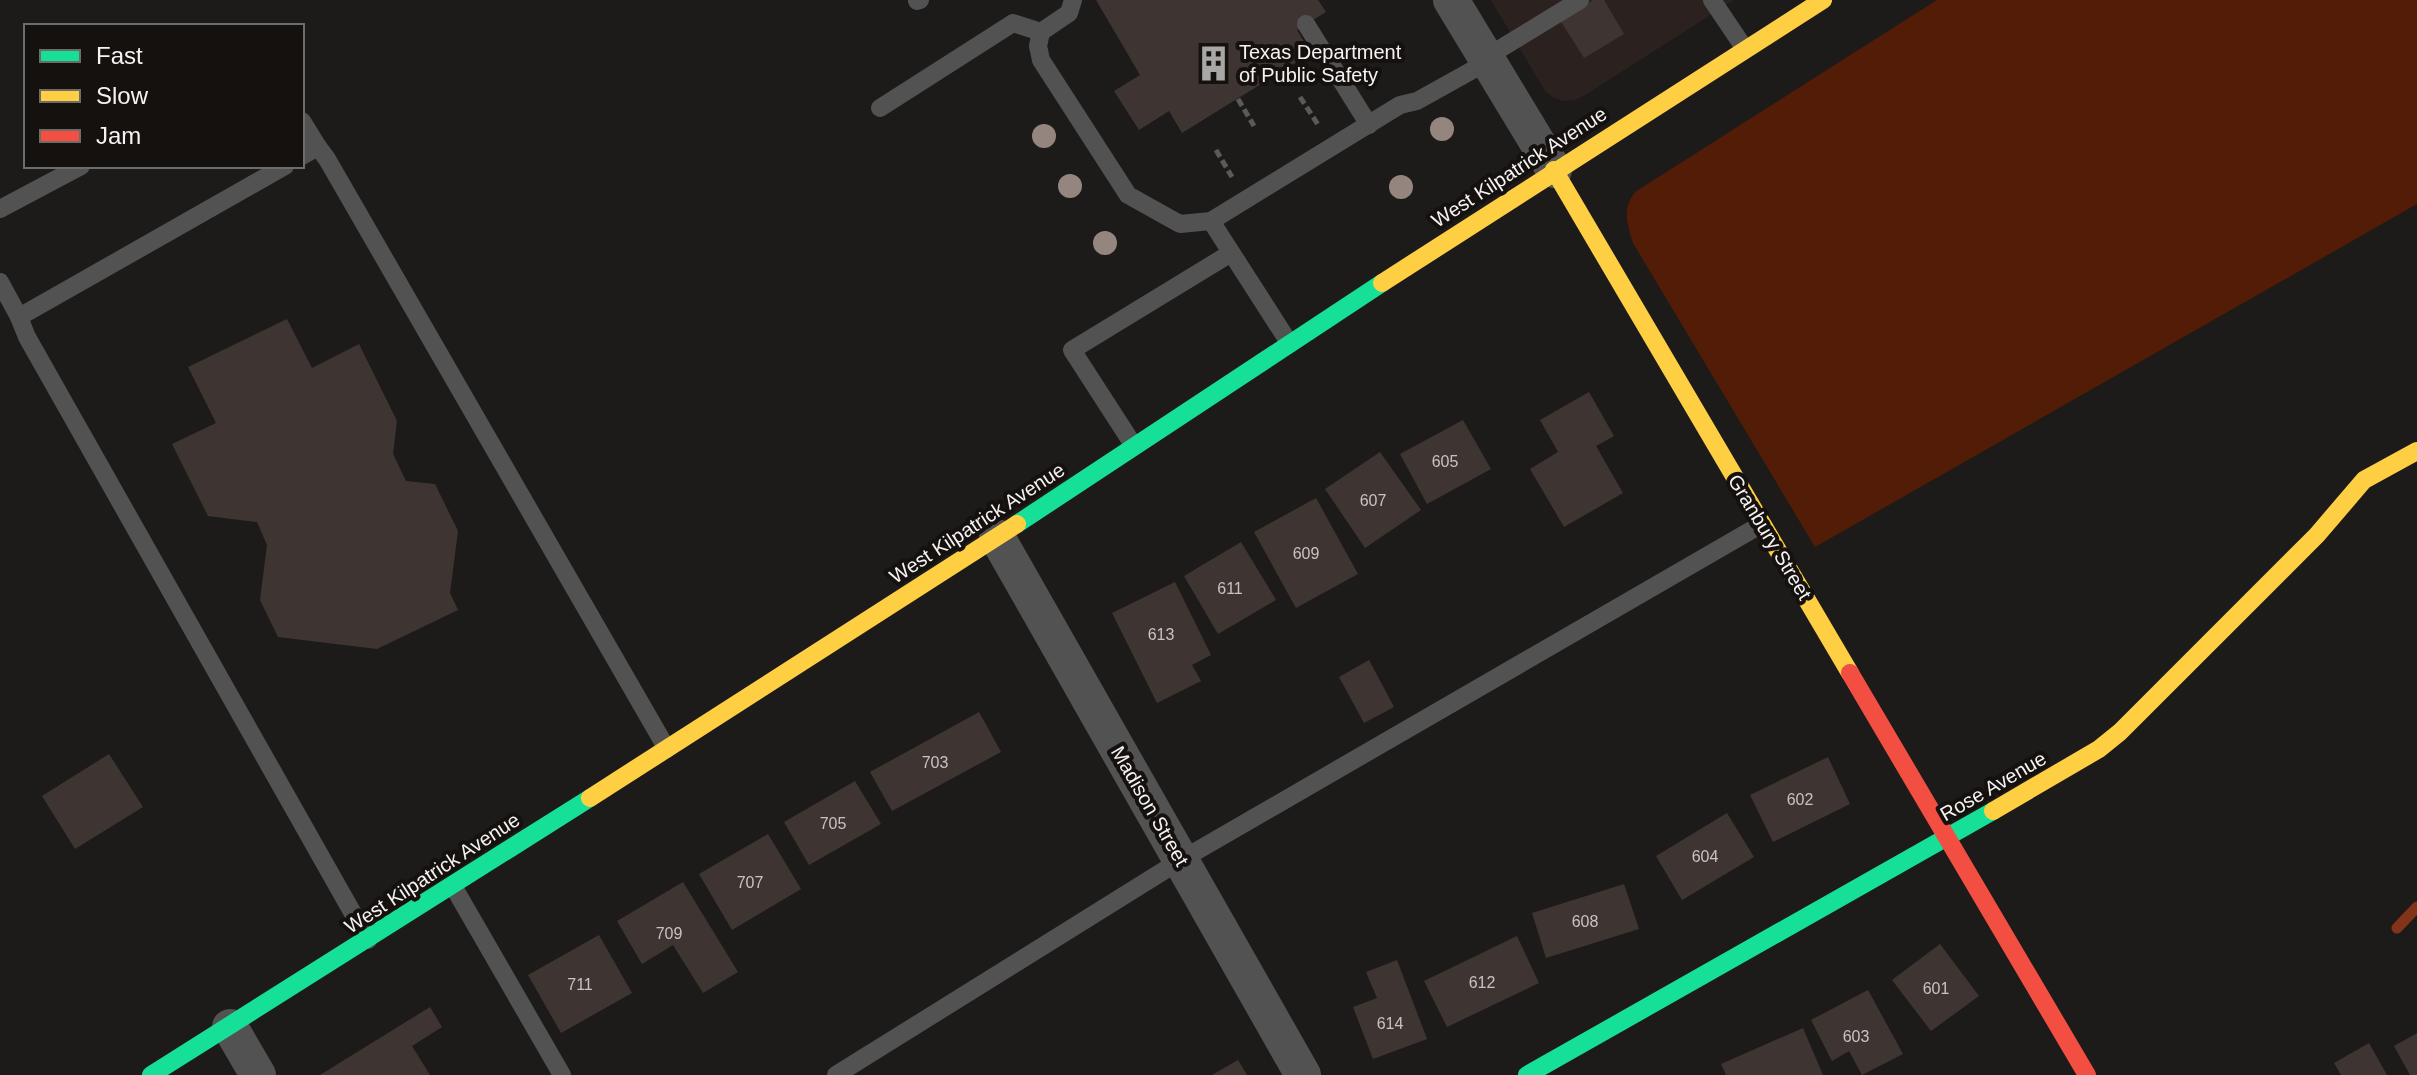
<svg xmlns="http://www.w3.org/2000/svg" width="2417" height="1075" font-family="Arial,sans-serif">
<rect width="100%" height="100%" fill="#1d1b19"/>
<path fill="#2b2220" d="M1491,0H1734L1585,95L1575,100L1563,101L1553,97L1545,91Z"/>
<path fill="#531c07" d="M1937,0H2417V204L1815,547L1633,243C1627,224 1622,209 1635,192Z"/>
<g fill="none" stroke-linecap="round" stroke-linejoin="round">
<path stroke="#833418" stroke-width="11" d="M2397,928L2417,907"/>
</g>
<g fill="#3e3532">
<path d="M1096,0H1318L1326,12L1297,30L1311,53L1182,133L1169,111L1139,130L1114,91L1140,75Z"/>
<path d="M1593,0H1604L1624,34L1584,58L1560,20Z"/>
<path d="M287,319L312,368L359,344L397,421L393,454L406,481L435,484L458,531L450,593L458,610L377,649L278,637L260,600L267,545L257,522L208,516L172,444L216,423L188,367Z"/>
<path d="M1589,392L1614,436L1596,446L1623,493L1564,527L1530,469L1558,452L1540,420Z"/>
<path d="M1463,420L1491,469L1427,504L1400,454Z"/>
<path d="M1380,452L1421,510L1365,548L1325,489Z"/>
<path d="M1316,498L1358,574L1296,608L1254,532Z"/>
<path d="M1241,542L1276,600L1218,634L1184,576Z"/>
<path d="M1175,582L1211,655L1192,665L1201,681L1157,703L1112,613Z"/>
<path d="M1369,660L1394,707L1364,723L1339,677Z"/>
<path d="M979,712L1001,752L892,811L870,772Z"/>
<path d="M109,754L143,807L75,849L42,796Z"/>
<path d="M1828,757L1850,804L1773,842L1750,795Z"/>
<path d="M855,781L881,824L809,865L784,822Z"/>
<path d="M1727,813L1754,857L1682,900L1656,856Z"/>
<path d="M768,834L801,889L732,930L699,874Z"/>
<path d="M683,882L738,972L703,993L673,945L642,964L617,921Z"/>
<path d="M1624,884L1639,929L1546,958L1532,913Z"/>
<path d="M599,935L632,993L561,1033L528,975Z"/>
<path d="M1517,936L1539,983L1447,1027L1424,981Z"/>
<path d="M1940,944L1979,996L1931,1031L1892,980Z"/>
<path d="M1397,960L1427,1039L1373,1059L1353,1007L1377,998L1366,972Z"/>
<path d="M1868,990L1903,1054L1862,1075L1849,1051L1832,1061L1811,1020Z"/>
<path d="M430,1007L442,1027L412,1046L430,1075H320Z"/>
<path d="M1803,1028L1823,1075H1726L1721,1064Z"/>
<path d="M2417,1033V1075H2410L2394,1046Z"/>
<path d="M2369,1043L2387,1075H2341L2334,1063Z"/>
<path d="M1238,1060L1247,1075H1212Z"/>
</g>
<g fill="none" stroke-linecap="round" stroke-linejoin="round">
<g stroke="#5b5a59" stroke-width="5" stroke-dasharray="8 4" stroke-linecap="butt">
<path d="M1300,97L1319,126"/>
<path d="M1238,99L1254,126"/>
<path d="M1216,150L1232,177"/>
</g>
<g stroke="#535252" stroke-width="18">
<path d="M1073,0L1069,13L1041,32L1038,46L1041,60L1128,195L1180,224L1211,221"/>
<path d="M1712,0L1745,49"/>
<path d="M917,1L920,0"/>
<path d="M1306,24L1369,125"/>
<path d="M1485,58L1580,0"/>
<path d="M880,108L1013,23L1041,32"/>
<path d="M302,121L318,147"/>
<path d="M302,156L318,147L327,159L667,749"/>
<path d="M285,166L19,317L27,337L368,940"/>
<path d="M0,209L81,166"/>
<path d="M0,282L19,317"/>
<path d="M1290,344L1211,221L1400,105L1417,101L1487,62"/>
<path d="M1134,446L1072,350L1231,253"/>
<path d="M453,886L562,1075"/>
<path d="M836,1075L1181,860L1762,524"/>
</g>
<g stroke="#535252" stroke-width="36">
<path d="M1451,0L1554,170"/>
<path d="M997,537L1303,1075"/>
<path d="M230,1027L258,1075"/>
</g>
<g stroke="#16e098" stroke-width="18">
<path d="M1017,524L1382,283"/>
<path d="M151,1075L590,798"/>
<path d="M1527,1075L1993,811"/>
</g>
<g stroke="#ffcf43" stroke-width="18">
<path d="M1554,170L1850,673"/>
<path d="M1382,283L1823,0"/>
<path d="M590,798L1017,524"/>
<path d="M1993,811L2099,749L2120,732L2317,535L2364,480L2417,451"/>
</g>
<path stroke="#f24e42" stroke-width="18" d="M1850,673L2087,1075"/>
</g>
<g fill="#94857f">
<circle cx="1442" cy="129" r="12"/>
<circle cx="1044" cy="136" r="12"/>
<circle cx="1070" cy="186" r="12"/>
<circle cx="1401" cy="187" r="12"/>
<circle cx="1105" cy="243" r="12"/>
</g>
<defs>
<symbol id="building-bare" viewBox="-9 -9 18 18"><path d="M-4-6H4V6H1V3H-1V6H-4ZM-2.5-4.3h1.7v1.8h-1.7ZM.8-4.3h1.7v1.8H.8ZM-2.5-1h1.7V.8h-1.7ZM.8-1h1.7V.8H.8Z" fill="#a9a7a5" stroke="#15110f" stroke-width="2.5" paint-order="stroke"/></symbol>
</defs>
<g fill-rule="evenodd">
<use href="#building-bare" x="1188" y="38" width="51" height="51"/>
</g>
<g text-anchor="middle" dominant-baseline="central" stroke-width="8" stroke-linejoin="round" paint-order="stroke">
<g font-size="16" fill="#c7c3c1">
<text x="1445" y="461">605</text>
<text x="1373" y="500">607</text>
<text x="1306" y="553">609</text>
<text x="1230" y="588">611</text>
<text x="1161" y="634">613</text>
<text x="935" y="762">703</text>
<text x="1800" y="799">602</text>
<text x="833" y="823">705</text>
<text x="1705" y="856">604</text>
<text x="750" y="882">707</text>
<text x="1585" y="921">608</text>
<text x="669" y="933">709</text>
<text x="1482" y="982">612</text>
<text x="580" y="984">711</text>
<text x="1936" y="988">601</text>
<text x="1390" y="1023">614</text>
<text x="1856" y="1036">603</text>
</g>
<g font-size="20" fill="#f5f2f1" stroke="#15110f" text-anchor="start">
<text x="1239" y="52">Texas Department<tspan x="1239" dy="23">of Public Safety</tspan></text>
</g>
<g font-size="20" fill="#f5f2f1" stroke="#15110f">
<text transform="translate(1519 167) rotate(-33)">West Kilpatrick Avenue</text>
<text transform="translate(977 523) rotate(-33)">West Kilpatrick Avenue</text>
<text transform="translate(1770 537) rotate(59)">Granbury Street</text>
<text transform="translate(1993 786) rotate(-30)">Rose Avenue</text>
<text transform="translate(1150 806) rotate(60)">Madison Street</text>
<text transform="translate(432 873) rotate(-33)">West Kilpatrick Avenue</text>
</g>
</g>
<rect x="24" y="24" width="280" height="144" fill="#15110f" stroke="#6f6b69" stroke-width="2"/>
<rect x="40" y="50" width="40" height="12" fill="#16e098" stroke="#6f6b69" stroke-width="2"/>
<text x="96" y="64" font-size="24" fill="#f5f2f1">Fast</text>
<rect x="40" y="90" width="40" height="12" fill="#ffcf43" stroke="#6f6b69" stroke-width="2"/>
<text x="96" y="104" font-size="24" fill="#f5f2f1">Slow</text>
<rect x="40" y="130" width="40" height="12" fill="#f24e42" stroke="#6f6b69" stroke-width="2"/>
<text x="96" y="144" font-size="24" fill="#f5f2f1">Jam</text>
</svg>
